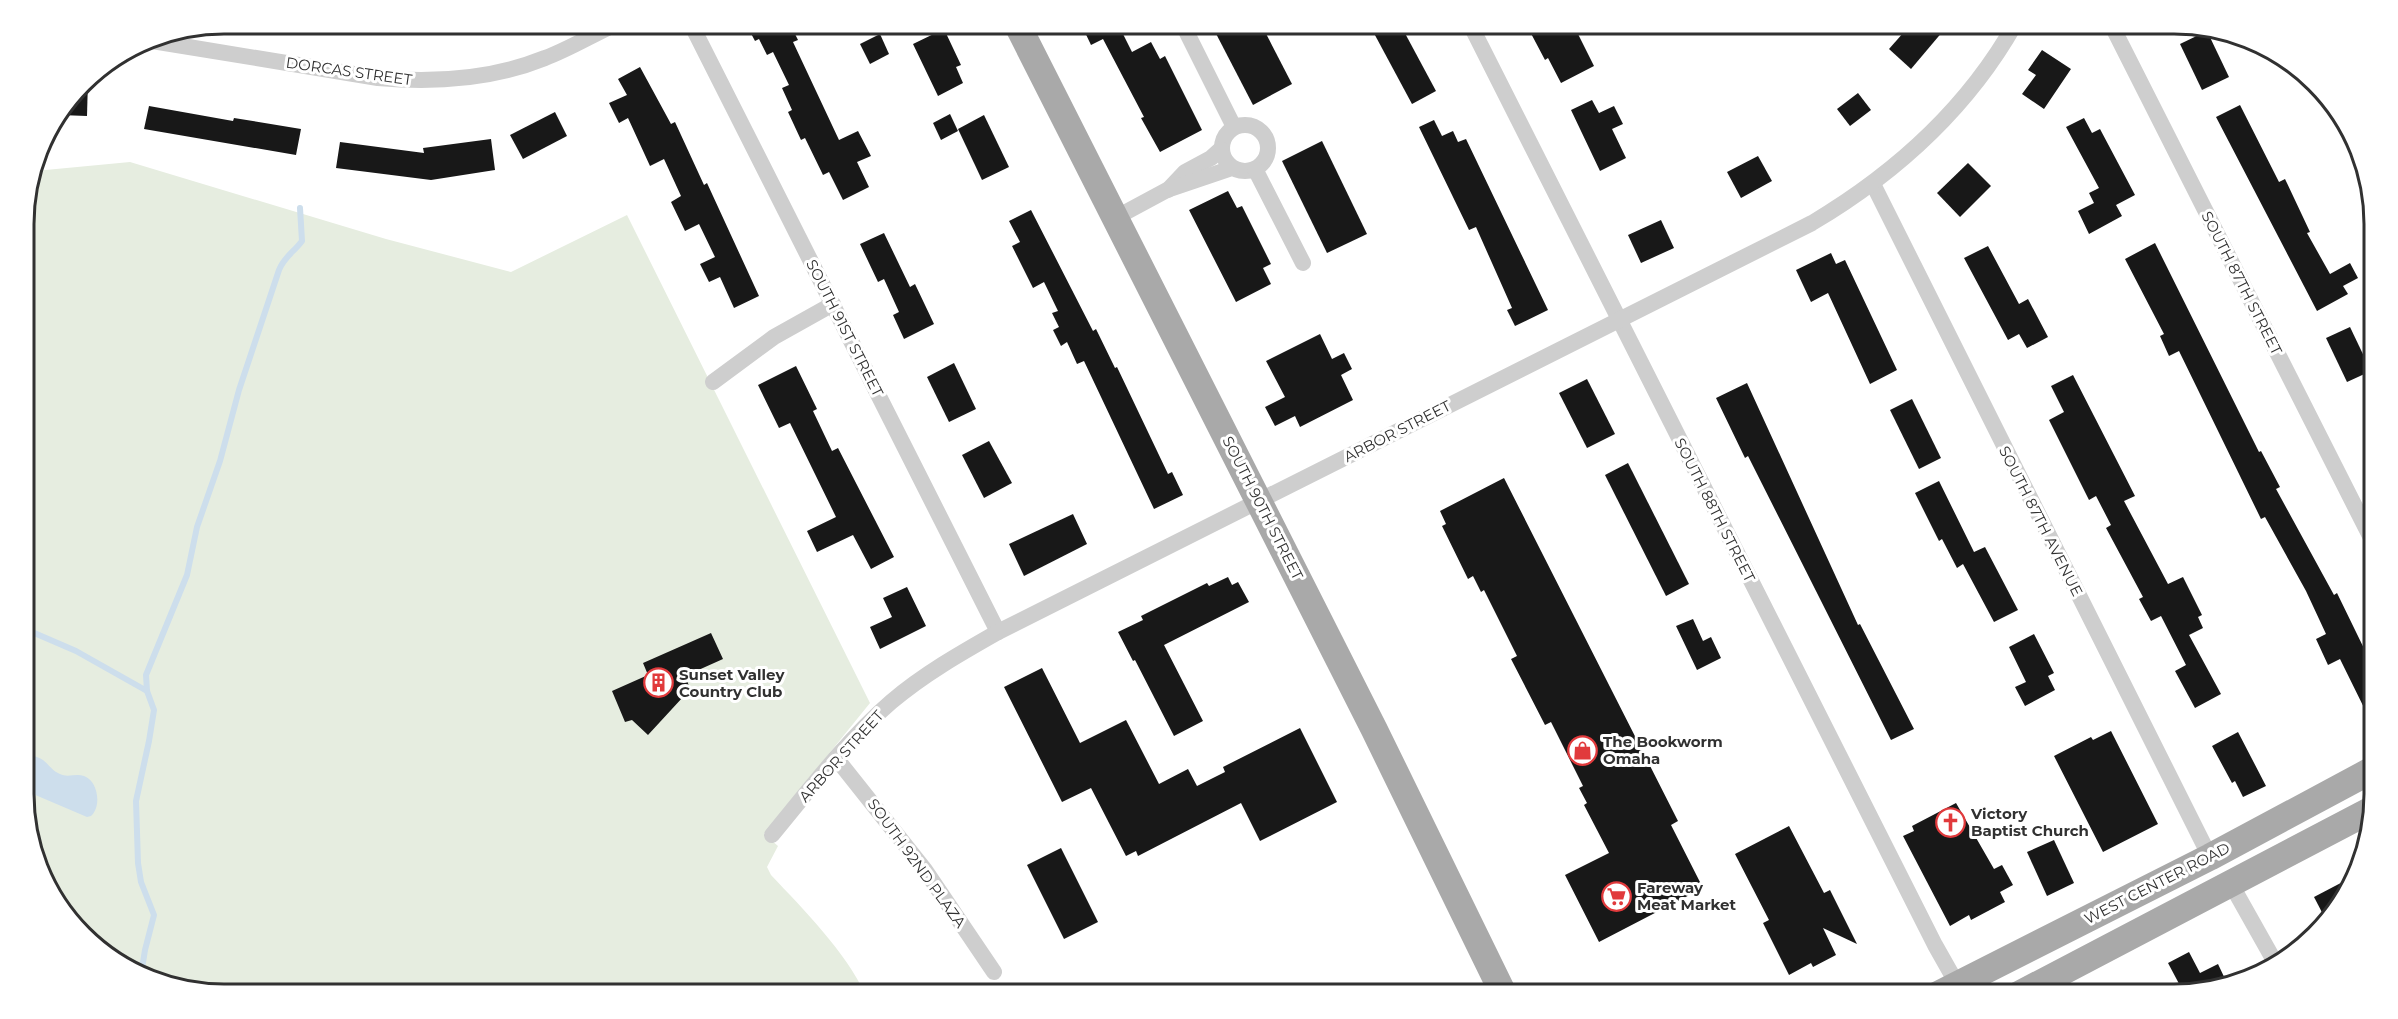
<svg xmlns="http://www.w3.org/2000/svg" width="2398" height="1019" font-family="Montserrat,sans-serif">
<rect width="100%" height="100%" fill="#fff"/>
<path fill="#e6ede0" d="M130,162L386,239L511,272L627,215L870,703L764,834L778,846L767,867L771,875C805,911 844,950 866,995H225L148,980L66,917L26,821L24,211L35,171Z"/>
<path fill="#cddeec" d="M33,756C48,759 48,769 60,774C68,778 76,773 84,776C98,781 102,806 91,816L87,817L26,791V758Z"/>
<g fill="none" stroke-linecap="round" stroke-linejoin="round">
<g stroke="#cddeec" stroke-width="6">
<path d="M25,629L76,651L147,691"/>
<path d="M141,975L145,950L154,915L141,882L138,863L136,801L149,741L154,710L147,691L146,675L187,575L197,527L220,461L239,390L279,270C284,257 294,252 302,241L300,208"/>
</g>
</g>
<g fill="#181818">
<path d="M746,24H790L798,40L793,42L839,140L858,131L871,156L857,162L869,187L843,200L829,172L823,175L805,138L801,140L788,112L792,110L782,88L789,85L773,52L767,55L759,39L755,41Z"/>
<path d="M1081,24H1134L1121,30L1132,52L1151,42L1160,59L1165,56L1202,130L1160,152L1141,118L1144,117L1103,39L1091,45Z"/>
<path d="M1211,24H1261L1292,84L1253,105Z"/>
<path d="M1369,24H1400L1436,91L1412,104Z"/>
<path d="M1526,24H1564L1570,35L1577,32L1594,66L1561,83L1548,58L1545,60Z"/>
<path d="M1911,24H1949L1911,69L1889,49Z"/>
<path d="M944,29L961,65L956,67L963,83L938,96L913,44Z"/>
<path d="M2207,31L2229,77L2202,90L2180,44Z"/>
<path d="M880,34L889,54L870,64L860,44Z"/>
<path d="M2042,50L2071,69L2044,109L2022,94L2036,75L2028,70Z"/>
<path d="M640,67L671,124L675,122L704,185L707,183L759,296L734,308L720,277L709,282L700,264L715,257L699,224L685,231L671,202L681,196L664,159L650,166L628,118L619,123L609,103L627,95L618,79Z"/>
<path d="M88,79L87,116L60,115L63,111Z"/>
<path d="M1858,93L1871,110L1850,126L1837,109Z"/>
<path d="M1592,100L1599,113L1614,106L1623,124L1612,129L1626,158L1600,171L1571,110Z"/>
<path d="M2240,105L2279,182L2285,179L2310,232L2307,233L2330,274L2350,263L2358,278L2343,286L2348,294L2317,311L2216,117Z"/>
<path d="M149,106L233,121L234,118L301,129L296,155L144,129Z"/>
<path d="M555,112L567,136L523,159L510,135Z"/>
<path d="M950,114L958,131L941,140L933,123Z"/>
<path d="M984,115L1009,167L982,180L958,129Z"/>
<path d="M2084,118L2092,133L2100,129L2135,195L2116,205L2122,216L2089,234L2078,211L2094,203L2089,193L2099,188L2066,127Z"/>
<path d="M1434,120L1442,136L1453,131L1458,142L1466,139L1548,310L1515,326L1507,310L1512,308L1476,227L1469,230L1419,127Z"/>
<path d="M491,139L495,170L431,180L336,168L340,142L424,153L423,148Z"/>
<path d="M1322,141L1367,234L1327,253L1282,161Z"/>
<path d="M1758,156L1772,181L1741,198L1727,172Z"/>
<path d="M1968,163L1991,186L1960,217L1937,193Z"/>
<path d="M1228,191L1237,208L1242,206L1271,264L1263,268L1271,284L1236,302L1189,210Z"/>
<path d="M1031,210L1093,331L1096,329L1115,368L1117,367L1168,474L1172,472L1183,495L1154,509L1084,361L1077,364L1067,342L1061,346L1053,330L1059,327L1052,313L1058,311L1044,282L1033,288L1012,246L1020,242L1009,221Z"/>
<path d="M1661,220L1674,248L1641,263L1628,235Z"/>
<path d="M884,233L910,287L915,284L934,324L904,339L893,315L899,312L884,279L878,282L860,244Z"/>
<path d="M2155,243L2259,452L2261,451L2280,487L2276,489L2334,595L2337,593L2374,669V728L2340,659L2328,665L2316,639L2326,634L2306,591L2265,517L2261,519L2179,351L2169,356L2160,336L2164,334L2125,259Z"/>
<path d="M1988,246L2019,304L2028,299L2048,337L2027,348L2019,334L2008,340L1964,258Z"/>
<path d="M1831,253L1836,264L1845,260L1897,370L1870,384L1828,293L1811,302L1796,270Z"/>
<path d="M2350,327L2371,371L2347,382L2326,338Z"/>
<path d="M1320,334L1332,359L1344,353L1352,369L1341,375L1353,400L1300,427L1295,416L1275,426L1265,407L1285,397L1266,361Z"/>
<path d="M954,363L976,409L949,422L927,377Z"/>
<path d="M796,366L817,409L813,411L832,451L838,448L894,557L871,569L853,535L817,552L807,531L836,517L790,423L779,428L758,385Z"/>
<path d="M2073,375L2135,496L2124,501L2168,584L2183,577L2202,615L2198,617L2203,628L2189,635L2221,694L2195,708L2175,671L2186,665L2161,616L2151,621L2139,599L2143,597L2106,528L2111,525L2096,496L2089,500L2049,420L2064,412L2051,386Z"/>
<path d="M1587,379L1615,434L1587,448L1559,393Z"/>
<path d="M1747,383L1858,625L1860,624L1914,729L1891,740L1748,456L1745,458L1716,398Z"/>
<path d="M1912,399L1941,458L1919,469L1890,410Z"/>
<path d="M989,441L1012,483L984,498L962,455Z"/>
<path d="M1628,463L1689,584L1666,596L1605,475Z"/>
<path d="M1504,478L1678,821L1671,825L1703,888L1599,942L1565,875L1609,853L1584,805L1587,803L1579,788L1583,786L1551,722L1545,725L1511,659L1517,656L1484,590L1481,592L1473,576L1468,579L1442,526L1446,524L1440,511Z"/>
<path d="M1939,481L1974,552L1985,547L2018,610L1994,622L1963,564L1957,568L1942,539L1939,541L1915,493Z"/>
<path d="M1073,514L1087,544L1024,576L1009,544Z"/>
<path d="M1228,577L1232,585L1238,582L1249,602L1164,645L1203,721L1174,736L1135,660L1133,661L1118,632L1143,620L1141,616L1207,583L1209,586Z"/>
<path d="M907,587L926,626L880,649L870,627L892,617L883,598Z"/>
<path d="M1693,619L1703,641L1711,637L1721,658L1697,670L1676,626Z"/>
<path d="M711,633L723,659L685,676L692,693L683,697L648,735L632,720L625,722L612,691L648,675L643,663Z"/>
<path d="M2034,634L2054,673L2048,676L2055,690L2025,706L2015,687L2026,682L2009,647Z"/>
<path d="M1042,668L1080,743L1126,720L1159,784L1188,769L1197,786L1225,772L1223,767L1300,728L1337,802L1260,841L1241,803L1138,856L1136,851L1126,856L1091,788L1062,802L1004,687Z"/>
<path d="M2111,731L2158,824L2103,852L2054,756L2091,737L2093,740Z"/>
<path d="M2238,732L2266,786L2243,797L2235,781L2232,783L2212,746Z"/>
<path d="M1956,803L1994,869L2002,865L2013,885L2000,892L2005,902L1971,920L1969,915L1950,926L1903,836L1914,831L1912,826Z"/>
<path d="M1789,826L1824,893L1830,890L1857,944L1823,928L1836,955L1813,967L1811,963L1789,975L1763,923L1769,920L1735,854Z"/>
<path d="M2054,840L2074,883L2047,896L2027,852Z"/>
<path d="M1061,848L1098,922L1064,939L1027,865Z"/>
<path d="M2356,875L2332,917L2327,922L2314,897Z"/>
<path d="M2189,952L2200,973L2218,964L2226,981L2185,995L2168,963Z"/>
</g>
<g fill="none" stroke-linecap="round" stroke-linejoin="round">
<g stroke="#cecece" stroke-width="16">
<path d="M691,24L998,632"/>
<path d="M1470,24L1935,945L1961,991"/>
<path d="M2111,24L2373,542"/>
<path d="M1187,33L1234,127"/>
<path d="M146,40L378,78C434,83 493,79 545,58C569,49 592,35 616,24"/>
<circle cx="1245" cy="148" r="23"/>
<path d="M1255,169L1303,263"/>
<path d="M1873,184L2210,857"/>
<path d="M1168,190L1185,172L1211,158L1221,149"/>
<path d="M1115,218L1167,190L1232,168"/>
<path d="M713,382L774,337L833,304"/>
<path d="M836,758L925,870L994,972"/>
<path d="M772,835C810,789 846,741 891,702C924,674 961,653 998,632L1812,223C1896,173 1967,109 2015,24"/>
<path d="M2231,884L2276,964"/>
</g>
<g stroke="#a9a9a9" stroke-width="27">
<path d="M1017,24L1374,729L1504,995"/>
<path d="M1937,995L2210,857L2374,769"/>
<path d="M2018,995L2371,810"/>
</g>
</g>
<defs>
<symbol id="building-ring" viewBox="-11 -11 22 22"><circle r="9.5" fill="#fff" stroke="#e13a3c" stroke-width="1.5"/><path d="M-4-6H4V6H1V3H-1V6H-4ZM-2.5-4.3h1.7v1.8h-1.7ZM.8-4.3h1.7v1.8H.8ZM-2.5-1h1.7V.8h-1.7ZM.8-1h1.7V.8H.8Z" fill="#e13a3c"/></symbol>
<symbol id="shop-ring" viewBox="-11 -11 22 22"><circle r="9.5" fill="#fff" stroke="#e13a3c" stroke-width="1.5"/><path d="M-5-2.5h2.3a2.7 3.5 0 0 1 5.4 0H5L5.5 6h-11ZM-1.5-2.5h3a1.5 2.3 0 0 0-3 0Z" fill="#e13a3c"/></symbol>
<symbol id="church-ring" viewBox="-11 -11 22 22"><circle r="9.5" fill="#fff" stroke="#e13a3c" stroke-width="1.5"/><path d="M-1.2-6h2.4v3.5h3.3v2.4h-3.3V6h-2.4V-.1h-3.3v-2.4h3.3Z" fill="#e13a3c"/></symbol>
<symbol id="supermarket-ring" viewBox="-11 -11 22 22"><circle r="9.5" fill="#fff" stroke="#e13a3c" stroke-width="1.5"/><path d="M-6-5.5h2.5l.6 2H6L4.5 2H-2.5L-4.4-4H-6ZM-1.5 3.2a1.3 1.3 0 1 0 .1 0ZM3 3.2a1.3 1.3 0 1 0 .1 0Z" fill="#e13a3c"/></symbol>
</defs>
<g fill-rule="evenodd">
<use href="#building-ring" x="642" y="666" width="33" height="33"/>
<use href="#shop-ring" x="1566" y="734" width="33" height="33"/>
<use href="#church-ring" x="1934" y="806" width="33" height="33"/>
<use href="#supermarket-ring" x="1600" y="880" width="33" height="33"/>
</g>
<g text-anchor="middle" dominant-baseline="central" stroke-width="6" stroke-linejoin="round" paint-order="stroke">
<g font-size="15" fill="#313131" stroke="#fff">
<text transform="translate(349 71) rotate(8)">DORCAS STREET</text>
<text transform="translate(2242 283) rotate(63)">SOUTH 87TH STREET</text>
<text transform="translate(845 328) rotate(63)">SOUTH 91ST STREET</text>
<text transform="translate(1397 431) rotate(-27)">ARBOR STREET</text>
<text transform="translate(1263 508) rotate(63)">SOUTH 90TH STREET</text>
<text transform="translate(1715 510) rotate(63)">SOUTH 88TH STREET</text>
<text transform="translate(2041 521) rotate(63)">SOUTH 87TH AVENUE</text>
<text transform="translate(841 756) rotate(-48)">ARBOR STREET</text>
<text transform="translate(917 863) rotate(54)">SOUTH 92ND PLAZA</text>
<text transform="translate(2157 883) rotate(-27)">WEST CENTER ROAD</text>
</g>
<g font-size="15" font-weight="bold" fill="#313131" stroke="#fff" text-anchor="start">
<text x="679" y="674">Sunset Valley<tspan x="679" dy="17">Country Club</tspan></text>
<text x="1603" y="741">The Bookworm<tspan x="1603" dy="17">Omaha</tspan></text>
<text x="1971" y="813">Victory<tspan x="1971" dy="17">Baptist Church</tspan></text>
<text x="1637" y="887">Fareway<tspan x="1637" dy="17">Meat Market</tspan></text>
</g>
</g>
<path d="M0 0H2398V1019H0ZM224 34H2174A190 190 0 0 1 2364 224V794A190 190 0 0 1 2174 984H224A190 190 0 0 1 34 794V224A190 190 0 0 1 224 34Z" fill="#fff" fill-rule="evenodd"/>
<path fill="none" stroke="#313131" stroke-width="3" d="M224 34H2174A190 190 0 0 1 2364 224V794A190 190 0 0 1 2174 984H224A190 190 0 0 1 34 794V224A190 190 0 0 1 224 34Z"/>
</svg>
